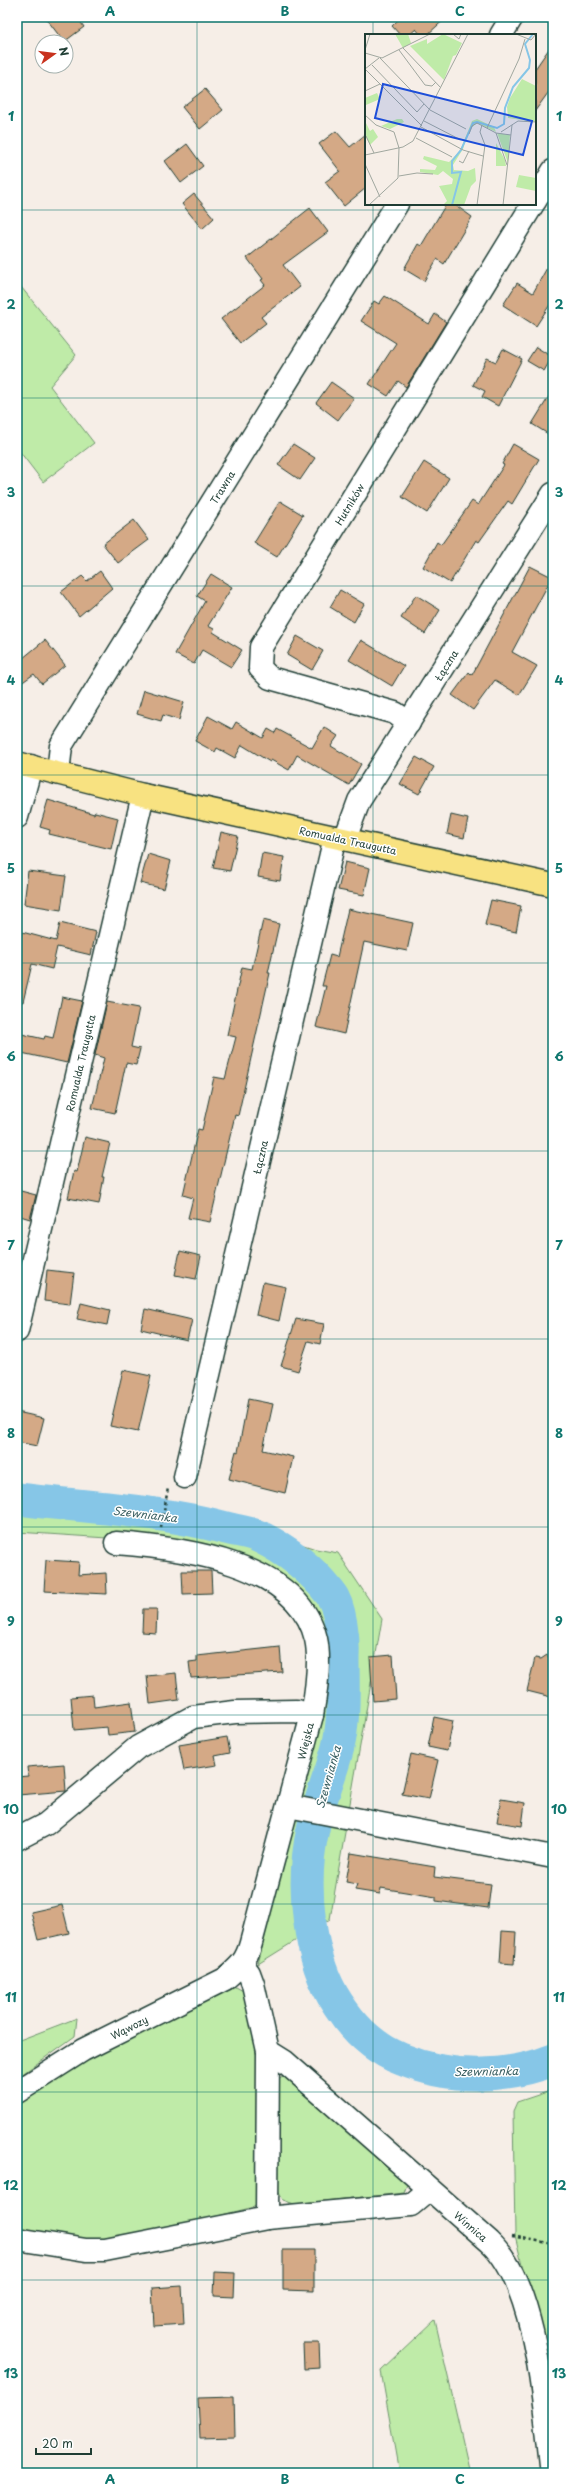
<svg xmlns="http://www.w3.org/2000/svg" width="570" height="2490" font-family="'Playpen Sans',sans-serif">
<rect width="100%" height="100%" fill="#f6eee7"/>
<filter id="ink" filterUnits="userSpaceOnUse"><feTurbulence type="fractalNoise" baseFrequency=".025" numOctaves="2"/><feDisplacementMap in="SourceGraphic" scale="8" xChannelSelector="R" yChannelSelector="G"/><feConvolveMatrix kernelMatrix="1 2 1 2 8 2 1 2 1" color-interpolation-filters="sRGB"/></filter>
<g filter="url(#ink)">
<g fill="#bfeba8" stroke="#6f946e">
<path d="M17,282L76,355L50,386L94,443L43,482L17,448Z"/>
<path d="M17,1491L67,1493L181,1505L316,1549L338,1553L382,1619L330,1919L258,1964L315,1729L322,1630L258,1565L107,1538L17,1532Z"/>
<path d="M236,1987L245,1992L258,2040L259,2201L254,2207L122,2240L89,2245L17,2232V2102L51,2079L179,2011Z"/>
<path d="M77,2018L75,2036L17,2078V2041Z"/>
<path d="M283,2076H287L408,2181L404,2193L294,2204L283,2200L278,2191L279,2078Z"/>
<path d="M553,2090V2416L546,2365L515,2235L513,2111L517,2102Z"/>
<path d="M435,2320L470,2473H399L381,2371Z"/>
</g>
<g fill="none" stroke-linecap="round" stroke-linejoin="round">
<path stroke="#86c6e7" stroke-width="33" d="M17,1499C86,1507 159,1510 226,1528C237,1531 250,1532 260,1537C287,1550 312,1570 330,1593C341,1607 344,1640 343,1657C343,1685 345,1719 338,1747C331,1775 319,1801 313,1829C301,1882 307,1958 338,2004C354,2029 373,2048 401,2059C449,2079 505,2079 553,2060"/>
</g>
<g fill="#d4a986" stroke="#1f3d34">
<path d="M45,17H77L84,27L64,42Z"/>
<path d="M401,17H447L427,35H421L416,29L409,35H400L392,26Z"/>
<path d="M553,43V86L535,111V69Z"/>
<path d="M205,89L223,110L200,129L182,107Z"/>
<path d="M336,131L350,147L366,134V188L344,206L325,182L340,171L319,144Z"/>
<path d="M187,144L203,166L181,183L165,161Z"/>
<path d="M194,194L214,218L202,229L182,204Z"/>
<path d="M446,204H454L472,217L444,264L437,259L424,281L404,269L418,244L421,246Z"/>
<path d="M310,208L328,232L283,265L300,287L261,317L266,323L240,343L221,319L265,285L261,280L263,279L247,258Z"/>
<path d="M553,257V300L536,326L503,305L517,283L533,293Z"/>
<path d="M385,296L429,324L435,314L446,322L406,387L398,381L388,396L369,384L396,343L361,321L374,301L379,304Z"/>
<path d="M536,347L552,357L544,371L527,361Z"/>
<path d="M503,349L522,359L498,406L482,397L485,391L473,385L487,358L496,362Z"/>
<path d="M331,382L354,398L338,420L316,403Z"/>
<path d="M553,390V437L532,424Z"/>
<path d="M293,444L315,458L300,480L278,465Z"/>
<path d="M513,444L539,459L512,504L508,501L479,542L476,540L450,583L423,567L437,542L441,545L472,501L478,505L504,465L502,464Z"/>
<path d="M424,462L449,478L427,513L402,497Z"/>
<path d="M280,501L303,515L277,557L254,543Z"/>
<path d="M134,520L149,540L118,563L103,544Z"/>
<path d="M530,566L552,577L512,652L537,666L519,695L495,680L473,710L452,695L469,672L472,675Z"/>
<path d="M100,571L112,588L79,616L61,592L82,576L87,581Z"/>
<path d="M211,574L232,587L208,626L214,629L213,632L242,650L231,667L202,650L194,664L175,654L205,601L197,596Z"/>
<path d="M340,590L364,604L354,622L330,607Z"/>
<path d="M416,595L440,610L425,634L401,618Z"/>
<path d="M297,636L323,651L312,670L287,655Z"/>
<path d="M45,640L65,665L42,684L34,674L17,686V663Z"/>
<path d="M361,640L404,666L392,686L349,660Z"/>
<path d="M144,690L184,702L179,720L163,715L161,721L137,714Z"/>
<path d="M208,716L232,729L236,722L263,738L268,729L275,733L277,729L312,748L324,727L338,736L331,746L361,764L349,785L297,755L289,770L271,760L270,762L242,745L235,758L217,748L215,752L195,741Z"/>
<path d="M416,757L434,767L419,794L400,784Z"/>
<path d="M48,800L94,814L95,812L118,818L111,849L49,834L50,830L40,827Z"/>
<path d="M451,815L468,819L464,838L447,834Z"/>
<path d="M221,832L238,836L230,871L213,868Z"/>
<path d="M262,853L284,857L280,881L258,877Z"/>
<path d="M148,854L171,861L164,889L140,883Z"/>
<path d="M345,862L370,868L364,895L338,890Z"/>
<path d="M28,871L66,876L61,910L24,904Z"/>
<path d="M491,900L521,906L516,932L485,925Z"/>
<path d="M348,909L413,923L407,951L364,942L344,1034L316,1027L326,986H322L330,955L337,957Z"/>
<path d="M263,920L279,924L268,973H270L238,1116L235,1115L210,1222L188,1218L193,1198L183,1195L198,1129L202,1130L214,1077L225,1079L236,1037L227,1035L242,967L252,969Z"/>
<path d="M60,923L96,932L91,955L57,947L52,969L32,964L23,1002L17,1001V951L22,932L56,941Z"/>
<path d="M62,997L82,1001L67,1063L17,1052V1033L44,1039L45,1036L53,1038Z"/>
<path d="M107,1002L139,1008L131,1047L140,1049L136,1065L126,1063L115,1113L92,1108L104,1058L95,1055Z"/>
<path d="M85,1137L110,1143L102,1177H104L99,1204L68,1198L74,1171L77,1172Z"/>
<path d="M17,1190L36,1195L30,1219L17,1215Z"/>
<path d="M180,1251L201,1256L196,1279L175,1275Z"/>
<path d="M47,1270L74,1273L70,1304L44,1301Z"/>
<path d="M263,1282L286,1287L279,1321L256,1315Z"/>
<path d="M81,1303L110,1310L107,1325L77,1319Z"/>
<path d="M145,1309L192,1320L187,1340L141,1329Z"/>
<path d="M296,1319L324,1324L320,1344L308,1341L298,1371L281,1366Z"/>
<path d="M123,1370L151,1376L138,1432L110,1426Z"/>
<path d="M248,1399L273,1404L263,1450L293,1457L285,1493L229,1479L236,1451L238,1452Z"/>
<path d="M17,1412L44,1418L37,1446L17,1442Z"/>
<path d="M46,1560L79,1562L78,1575L106,1573L107,1594L44,1591Z"/>
<path d="M182,1571H211L212,1593L183,1594Z"/>
<path d="M143,1609H157L156,1633L142,1632Z"/>
<path d="M280,1647L282,1672L191,1678L189,1662L197,1661V1656Z"/>
<path d="M393,1655L396,1699L373,1701L370,1657Z"/>
<path d="M547,1655L553,1664L551,1697L527,1691L535,1658L541,1659Z"/>
<path d="M176,1673L179,1700L150,1704L147,1676Z"/>
<path d="M93,1695L94,1707L131,1702L135,1732L108,1735L107,1727L74,1730L71,1697Z"/>
<path d="M434,1717L453,1721L447,1751L428,1747Z"/>
<path d="M227,1737L230,1753L215,1756L217,1765L184,1770L179,1745Z"/>
<path d="M411,1754L438,1760L429,1799L402,1794Z"/>
<path d="M64,1764L66,1791L18,1795L17,1777L28,1776L27,1767Z"/>
<path d="M501,1799L525,1803L522,1826L497,1822Z"/>
<path d="M351,1853L435,1867L434,1877L491,1884L488,1908L436,1901V1897L381,1888L380,1894L355,1890L357,1884L346,1882Z"/>
<path d="M62,1905L69,1933L38,1940L31,1912Z"/>
<path d="M502,1931L516,1932L514,1964L500,1963Z"/>
<path d="M283,2250H314V2291L283,2290Z"/>
<path d="M215,2272L235,2273L234,2297L214,2296Z"/>
<path d="M182,2286L184,2324L154,2326L152,2288Z"/>
<path d="M303,2343H319L320,2368L304,2369Z"/>
<path d="M234,2397L235,2437L200,2438L198,2398Z"/>
</g>
<g fill="none" stroke-linecap="round" stroke-linejoin="round">
<defs>
<g id="minor">
<path d="M501,35L512,17"/>
<path d="M535,201L553,171"/>
<path d="M409,723L395,713L270,678L260,668L261,647L533,204"/>
<path d="M58,773L61,746L397,204"/>
<path d="M17,817L31,766"/>
<path d="M345,839L359,801L553,494"/>
<path d="M17,1331L143,795"/>
<path d="M185,1477L335,837"/>
<path d="M288,1806L553,1857"/>
<path d="M17,1839L46,1824L138,1747L193,1717L235,1712L296,1711L312,1715"/>
<path d="M242,1964L249,1973L253,1984L268,2051L267,2218"/>
<path d="M268,2051L284,2061L490,2242C538,2287 544,2410 552,2473"/>
<path d="M17,2092L83,2050L225,1979C239,1967 246,1962 251,1943L312,1715C316,1693 321,1661 316,1639C298,1562 181,1548 116,1543"/>
<path d="M17,2239L86,2250H105L267,2218L411,2205L429,2190"/>
</g>
<path id="major" d="M17,763L143,795L553,885"/>
</defs>
<use href="#minor" stroke="#1f3d34" stroke-width="25"/>
<use href="#major" stroke="#1f3d34" stroke-width="25"/>
<g stroke="#1f3d34" stroke-width="2.5" stroke-dasharray="3 3" stroke-linecap="butt">
<path d="M161,1528L168,1488"/>
<path d="M512,2236L553,2244"/>
</g>
<use href="#minor" stroke="#fff" stroke-width="22"/>
<use href="#major" stroke="#f8e281" stroke-width="22"/>
</g>
</g>
<path fill="none" stroke="#0f766e" stroke-width="1" stroke-opacity="0.55" d="M197,17V2473M373,17V35M373,204V2473M17,210H553M17,398H553M17,586H553M17,775H553M17,963H553M17,1151H553M17,1339H553M17,1527H553M17,1715H553M17,1904H553M17,2092H553M17,2280H553"/>
<g text-anchor="middle" dominant-baseline="central" stroke-width="3" stroke-linejoin="round" paint-order="stroke">
<g font-size="10" fill="#1f3d34" stroke="#fff">
<text transform="translate(222 487) rotate(-58)">Trawna</text>
<text transform="translate(349 504) rotate(-59)">Hutników</text>
<text transform="translate(446 665) rotate(-58)">Łączna</text>
<text transform="translate(348 840) rotate(12)">Romualda Traugutta</text>
<text transform="translate(80 1063) rotate(-77)">Romualda Traugutta</text>
<text transform="translate(260 1157) rotate(-77)">Łączna</text>
<text transform="translate(305 1741) rotate(-76)">Wiejska</text>
<text transform="translate(129 2027) rotate(-27)">Wąwozy</text>
<text transform="translate(471 2226) rotate(41)">Winnica</text>
</g>
<g font-size="11" font-style="italic" fill="#395f61" stroke="#fff">
<text transform="translate(145 1514) rotate(7)">Szewnianka</text>
<text transform="translate(328 1777) rotate(-74)">Szewnianka</text>
<text transform="translate(486 2071) rotate(-1)">Szewnianka</text>
</g>
</g>
<g transform="translate(365 34)">
<rect width="171" height="171" fill="#f6eee7"/>
<path d="M30,0H43L46,9L38,14ZM78,0L97,9L91,21L88,22L79,46L45,12L62,5V10ZM157,45L171,52V88L143,84L142,73L145,64ZM12,59L15,65L1,71L0,64ZM32,85H37L39,88L25,95L16,92ZM112,85L129,93L131,98L112,89L104,96L98,115L88,131L89,136L103,137L110,134L111,147L106,152L99,171H78L82,167L74,152L87,150L88,145L78,137L73,141L55,138V135L70,136L72,132L58,125L59,122L84,128L95,117L107,87ZM0,87L5,97L8,95L13,103L5,111L0,101ZM132,99L145,101L143,129ZM131,109L140,126L141,132H131ZM154,141L171,144V157L151,153Z" fill="#bfeba8"/>
<path fill="none" stroke="#86c6e7" stroke-width="2" d="M87,171L96,138L87,139V127L96,116L108,89L112,88L132,94L139,90L140,74L148,53L164,34L165,26L160,10L168,0"/>
<path fill="none" stroke="#a0a79f" stroke-width="1" d="M88,0L94,5L96,0M151,0L166,6L171,0M38,14L76,54M0,16L5,0M34,16L60,51L67,52L71,48M0,19L17,24L65,0M15,24L65,76M7,31L52,78L59,70M0,35L57,92M0,35L14,24M0,57L15,50M65,76L101,95M0,81L11,91L29,98L34,114L33,144L4,171M59,87L94,105M56,93L98,116L118,122M122,94L154,25L160,5M136,98L153,87L171,88M131,99L142,131M104,100L107,92L112,89L131,99L146,101M1,102L9,119M51,104L87,123M0,121L38,113L48,107L103,0M94,127L98,129L104,117M0,130L15,163M34,142L52,139L68,140M112,171L120,111L115,98L117,91M138,171L147,91"/>
<path fill="#1d4ed8" fill-opacity="0.15" stroke="#1d4ed8" stroke-width="2" d="M18,50L167,87L158,121L10,84Z"/>
<rect width="171" height="171" fill="none" stroke="#1f3d34" stroke-width="2"/>
</g>
<rect width="570" height="2490" fill="none" stroke="#fff" stroke-width="44"/>
<g transform="translate(54 54) rotate(76)"><circle r="19" fill="#ffffff" stroke="#a5b1ae"/>
<path d="M0-3L7 15L0 10L-7 15Z" fill="#c8321e"/>
<text y="-6" font-size="11" font-weight="bold" text-anchor="middle" fill="#1f3d34">N</text>
</g>
<path d="M36 2448v6h55v-6" fill="none" stroke="#1f3d34" stroke-width="2"/>
<text x="42" y="2448" font-size="12" fill="#1f3d34" stroke="#ffffff" stroke-width="3" paint-order="stroke">20 m</text>
<rect x="22" y="22" width="526" height="2446" fill="none" stroke="#0f766e" stroke-width="1.5"/>
<g font-size="13" text-anchor="middle" font-weight="bold" fill="#0f766e">
<text x="110" y="16">A</text>
<text x="285" y="16">B</text>
<text x="460" y="16">C</text>
<text x="11" y="121">1</text>
<text x="559" y="121">1</text>
<text x="11" y="309">2</text>
<text x="559" y="309">2</text>
<text x="11" y="497">3</text>
<text x="559" y="497">3</text>
<text x="11" y="685">4</text>
<text x="559" y="685">4</text>
<text x="11" y="873">5</text>
<text x="559" y="873">5</text>
<text x="11" y="1061">6</text>
<text x="559" y="1061">6</text>
<text x="11" y="1250">7</text>
<text x="559" y="1250">7</text>
<text x="11" y="1438">8</text>
<text x="559" y="1438">8</text>
<text x="11" y="1626">9</text>
<text x="559" y="1626">9</text>
<text x="11" y="1814">10</text>
<text x="559" y="1814">10</text>
<text x="11" y="2002">11</text>
<text x="559" y="2002">11</text>
<text x="11" y="2190">12</text>
<text x="559" y="2190">12</text>
<text x="11" y="2378">13</text>
<text x="559" y="2378">13</text>
<text x="110" y="2484">A</text>
<text x="285" y="2484">B</text>
<text x="460" y="2484">C</text>
</g>
</svg>
